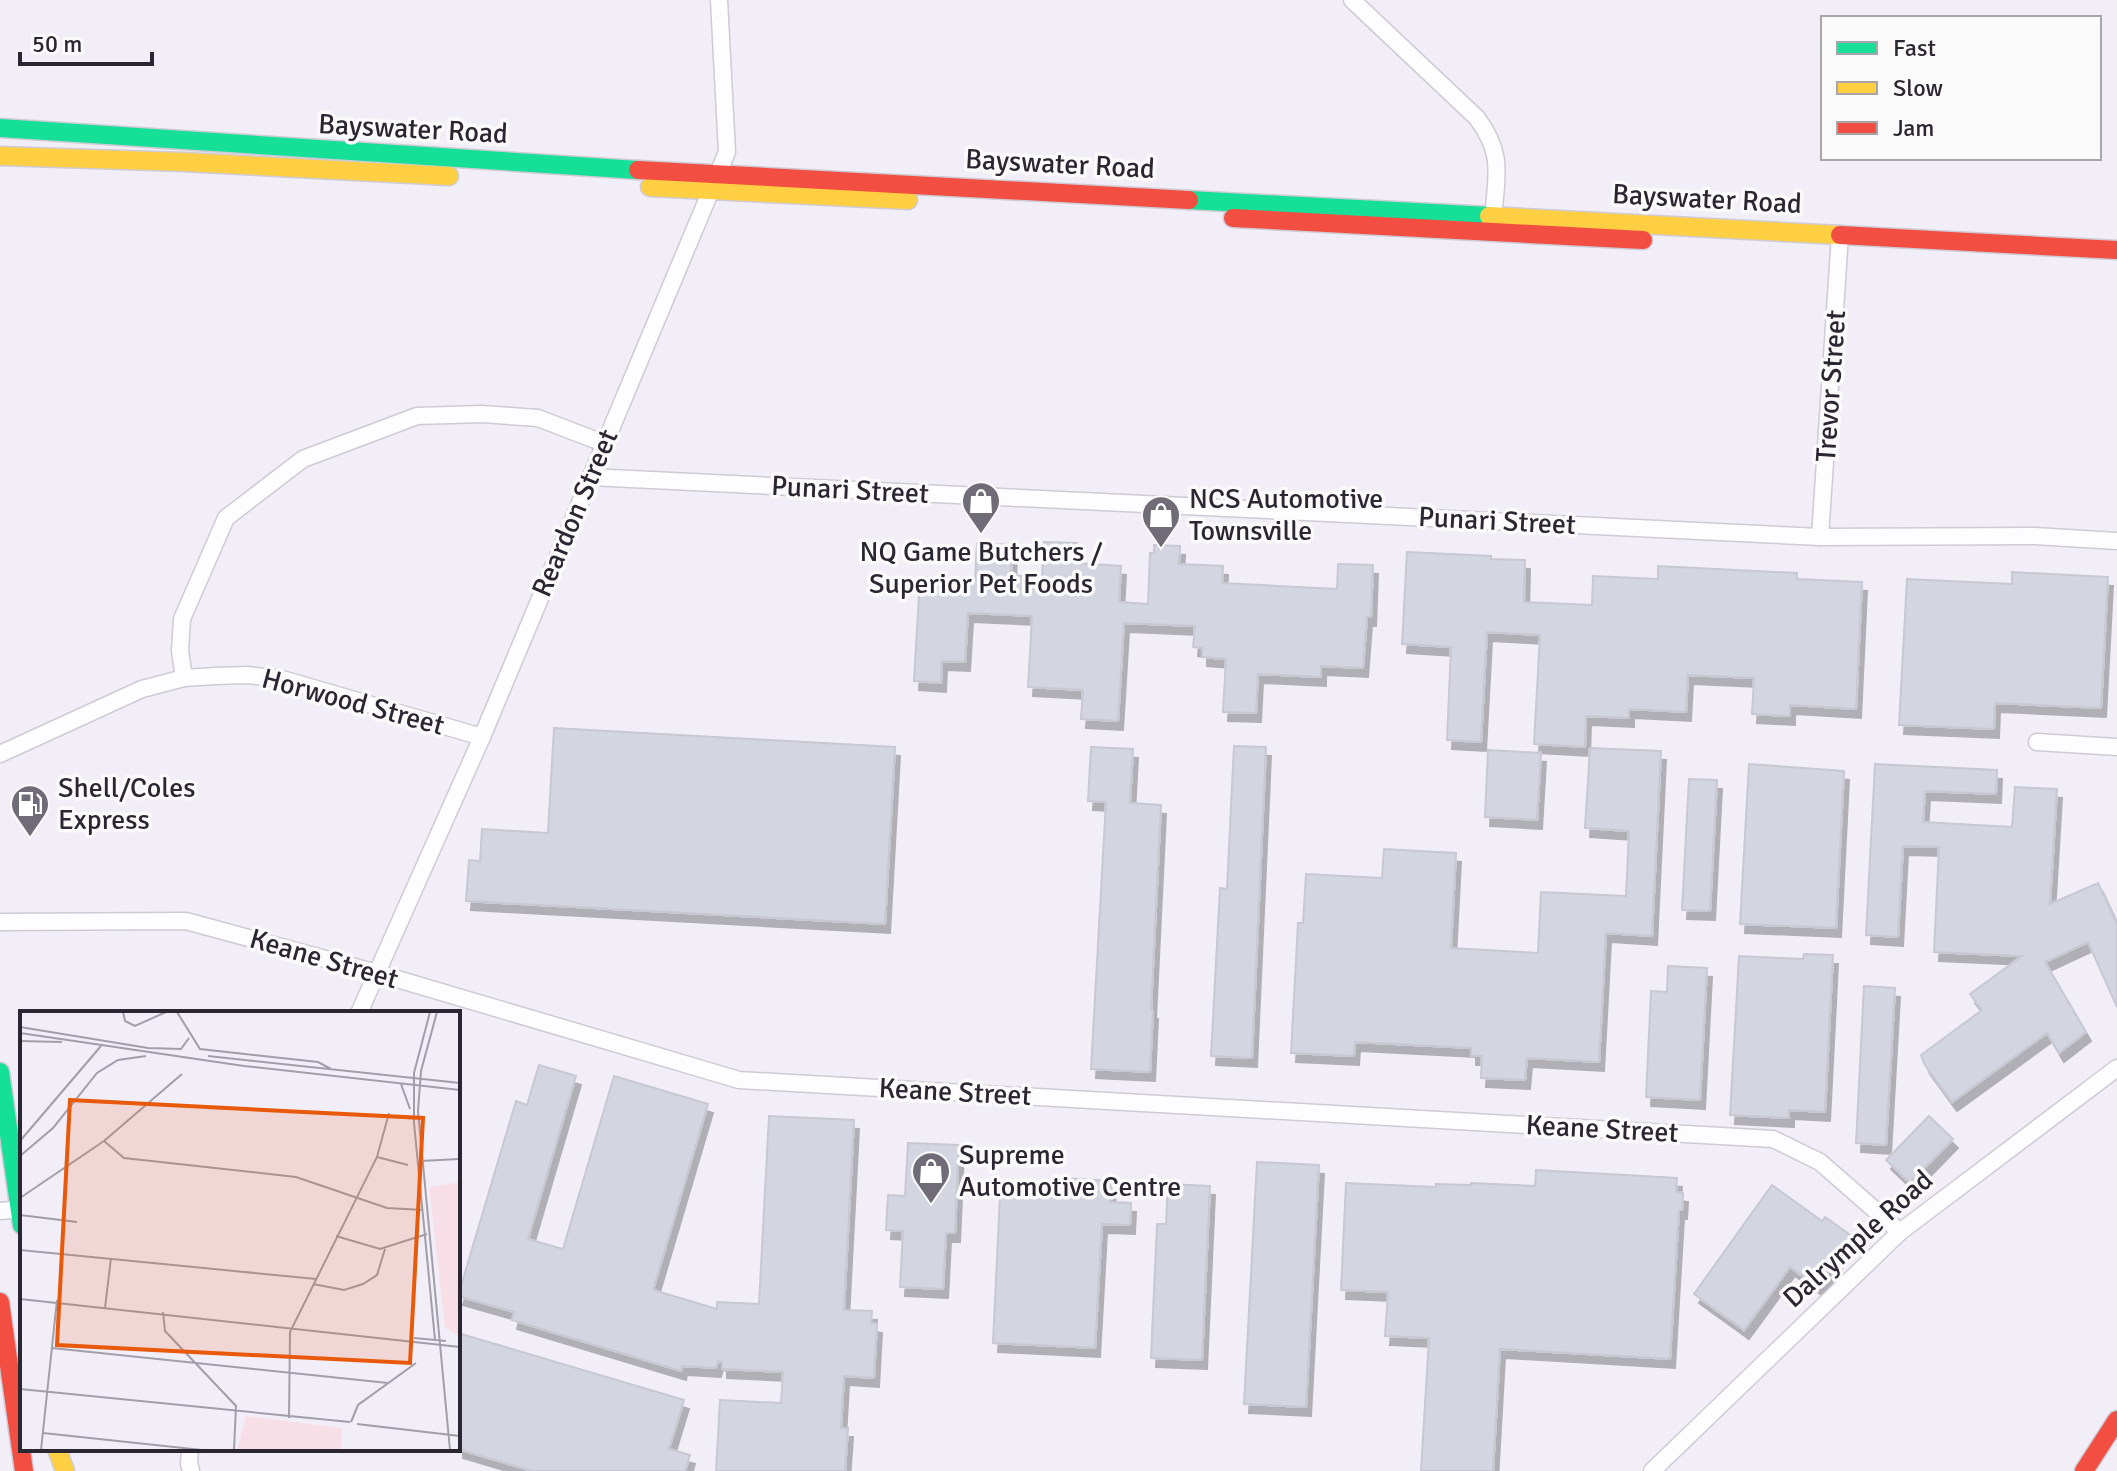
<svg xmlns="http://www.w3.org/2000/svg" width="2117" height="1471" font-family="Signika,sans-serif">
<defs>
<filter id="shadow"><feDropShadow dx="5" dy="9" stdDeviation="0" flood-color="#0004"/></filter>
</defs>
<rect width="100%" height="100%" fill="#f1eef8"/>
<g fill="#d3d5e1" stroke="#c7c8d2" stroke-width="2" filter="url(#shadow)">
<path d="M1044,542L1077,543L1076,563L1121,566L1119,602L1148,604L1150,553H1154V545L1180,546L1179,564L1223,566L1222,583L1337,589L1338,564L1373,565L1371,617H1367L1363,668L1321,666V677L1258,674L1256,713L1223,712L1226,659L1202,657V648L1193,647L1195,626L1124,623L1118,721L1081,719L1083,690L1028,687L1032,616L968,613L965,662L942,661L941,683L914,681L920,577L975,580L977,543L1012,545L1011,575L1042,578Z"/>
<path d="M1407,552L1491,556V559L1525,560L1524,602L1592,605L1593,576L1658,579V566L1797,573V579L1862,582L1856,709L1790,705V716L1752,714L1754,678L1688,675L1686,712L1629,709V718L1586,716L1585,747L1534,744L1540,635L1487,632L1481,742L1447,740L1451,647L1402,644Z"/>
<path d="M2012,572L2108,577L2101,708L1995,703L1994,729L1899,725L1907,579L2012,584Z"/>
<path d="M554,728L895,747L885,924L466,901L469,860L480,861L482,829L548,833Z"/>
<path d="M1234,746L1266,747L1252,1058L1211,1056L1220,888L1227,889Z"/>
<path d="M1091,747L1133,749L1130,803L1161,805L1151,1010H1153L1150,1072L1091,1069L1106,802L1088,801Z"/>
<path d="M1590,748L1661,751L1652,936L1606,933L1599,1062L1527,1058L1525,1080L1481,1078L1482,1056H1471V1048L1355,1042L1354,1056L1291,1053L1298,923H1303L1306,874L1382,878L1384,849L1456,853L1451,948L1538,953L1541,892L1626,896L1629,831L1585,828Z"/>
<path d="M1488,750L1541,753L1537,820L1485,817Z"/>
<path d="M1749,764L1844,771L1836,928L1740,924Z"/>
<path d="M1875,764L1997,770L1996,794L1925,791L1923,822L2012,827L2015,787L2057,789L2050,904L2098,883L2117,924V1007L2088,942L2045,962L2086,1032L2059,1053L2047,1033L1952,1102L1925,1065L1921,1055L1982,1010L1970,994L2022,956L1934,952L1939,847L1903,846L1898,937L1866,935Z"/>
<path d="M1689,779L1717,780L1710,911L1682,910Z"/>
<path d="M1804,954L1833,955L1825,1112L1789,1110V1118L1730,1115L1739,956L1803,959Z"/>
<path d="M1668,966L1707,968L1700,1100L1646,1097L1651,991L1667,992Z"/>
<path d="M1864,986L1895,988L1886,1145L1856,1143Z"/>
<path d="M539,1065L576,1076L528,1239L563,1249L614,1076L708,1104L653,1290L717,1309V1302L759,1304L769,1116L854,1120L844,1310L872,1311L871,1323L877,1324L874,1378L844,1376L841,1428H848L845,1471H716L720,1400L781,1403L783,1372L722,1369V1362L718,1361L716,1368L682,1366L681,1371L512,1320L514,1312L458,1296L516,1101L527,1105Z"/>
<path d="M1929,1116L1953,1139L1910,1183L1886,1160Z"/>
<path d="M908,1143L959,1145L955,1233H946L943,1289L900,1287L903,1231L886,1230L888,1195L905,1196Z"/>
<path d="M1257,1162L1319,1165L1306,1407L1244,1404Z"/>
<path d="M1536,1170L1677,1178L1676,1192L1683,1193L1682,1210H1679L1670,1359L1500,1349L1493,1471H1421L1429,1338L1385,1336L1388,1292L1341,1290L1346,1183L1436,1187V1184L1471,1185V1183L1535,1186Z"/>
<path d="M1061,1178L1111,1181L1110,1202L1131,1203L1130,1225L1102,1224L1095,1348L993,1343L1000,1196L1019,1197V1186L1024,1187V1182L1060,1184Z"/>
<path d="M1168,1184L1210,1186L1202,1360L1151,1358L1157,1224H1166Z"/>
<path d="M1772,1185L1822,1221L1825,1217L1853,1237L1818,1287L1790,1267L1744,1330L1694,1294Z"/>
<path d="M458,1333L684,1400L669,1449L690,1455L685,1471H532L458,1449Z"/>
</g>
<g fill="none" stroke-linecap="round" stroke-linejoin="round">
<defs>
<g id="street">
<path d="M1352,0L1477,118C1506,157 1495,178 1493,223"/>
<path d="M590,477L1820,537L2035,536L2117,541"/>
<path d="M1820,537L1840,235"/>
<path d="M184,678L180,651L182,619L226,518L303,459L417,416L482,414L538,418L603,443"/>
<path d="M2037,742L2117,747"/>
<path d="M0,754L142,689L184,678L215,676L247,675L282,679L482,737"/>
<path d="M0,922L186,921L377,973L739,1080L1773,1139L1820,1162L1900,1232"/>
<path d="M359,1013L482,737L727,152L719,0"/>
<path d="M0,1211L20,1209"/>
<path d="M190,1449L189,1463L191,1471"/>
<path d="M1652,1471L1900,1232L2117,1068"/>
</g>
<g id="fast">
<path d="M0,128L638,170"/>
<path d="M1189,200L1489,216"/>
<path d="M0,1072L22,1225"/>
</g>
<g id="slow">
<path d="M0,156L184,162L449,176"/>
<path d="M650,187L908,200"/>
<path d="M1489,216L1840,235"/>
<path d="M57,1449L65,1471"/>
</g>
<g id="jam">
<path d="M638,170L1189,200"/>
<path d="M1233,218L1643,240"/>
<path d="M1840,235L2117,250"/>
<path d="M0,1302L24,1471"/>
<path d="M2084,1471L2117,1420"/>
</g>
</defs>
<use href="#street" stroke="#cecbd5" stroke-width="19"/>
<use href="#fast" stroke="#cecbd5" stroke-width="21"/>
<use href="#slow" stroke="#cecbd5" stroke-width="21"/>
<use href="#jam" stroke="#cecbd5" stroke-width="21"/>
<use href="#street" stroke="#fdfcfe" stroke-width="16"/>
<use href="#fast" stroke="#16e098" stroke-width="18"/>
<use href="#slow" stroke="#ffcf43" stroke-width="18"/>
<use href="#jam" stroke="#f24e42" stroke-width="18"/>
</g>
<defs>
<symbol id="shop-pin" viewBox="-11 -11 22 30"><path d="M0 17L-7.5 6A9.5 9.5 0 1 1 7.5 6Z" fill="#706c77" stroke="#fafafa"/><path d="M-5-2.5h2.3a2.7 3.5 0 0 1 5.4 0H5L5.5 6h-11ZM-1.5-2.5h3a1.5 2.3 0 0 0-3 0Z" fill="#fff"/></symbol>
<symbol id="fuel-pin" viewBox="-11 -11 22 30"><path d="M0 17L-7.5 6A9.5 9.5 0 1 1 7.5 6Z" fill="#706c77" stroke="#fafafa"/><path d="M-5.5-6h7V0h2V4h1.3V-2.5L3-4.5l.8-.8L6-3V5H2.5V1h-1V6h-7ZM-4.2-4.7v3.2H.2V-4.7Z" fill="#fff"/></symbol>
</defs>
<g fill-rule="evenodd">
<use href="#shop-pin" x="959" y="479" width="44" height="60"/>
<use href="#shop-pin" x="1139" y="493" width="44" height="60"/>
<use href="#fuel-pin" x="8" y="782" width="44" height="60"/>
<use href="#shop-pin" x="909" y="1149" width="44" height="60"/>
</g>
<g text-anchor="middle" dominant-baseline="central" stroke-width="7" stroke-linejoin="round" paint-order="stroke">
<g font-size="28" fill="#2a2632" stroke="#fafafa">
<text transform="translate(413 129) rotate(3)">Bayswater Road</text>
<text transform="translate(1060 164) rotate(3)">Bayswater Road</text>
<text transform="translate(1707 199) rotate(3)">Bayswater Road</text>
<text transform="translate(1831 386) rotate(-86)">Trevor Street</text>
<text transform="translate(850 490) rotate(3)">Punari Street</text>
<text transform="translate(575 513) rotate(-67)">Reardon Street</text>
<text transform="translate(1497 521) rotate(3)">Punari Street</text>
<text transform="translate(353 702) rotate(15)">Horwood Street</text>
<text transform="translate(324 959) rotate(16)">Keane Street</text>
<text transform="translate(955 1092) rotate(3)">Keane Street</text>
<text transform="translate(1602 1129) rotate(3)">Keane Street</text>
<text transform="translate(1858 1239) rotate(-42)">Dalrymple Road</text>
</g>
<g font-size="28" fill="#2a2632" stroke="#fafafa" text-anchor="start">
<text x="1189" y="499">NCS Automotive<tspan x="1189" dy="32">Townsville</tspan></text>
<text x="981" y="552" text-anchor="middle">NQ Game Butchers /<tspan x="981" dy="32">Superior Pet Foods</tspan></text>
<text x="58" y="788">Shell/Coles<tspan x="58" dy="32">Express</tspan></text>
<text x="959" y="1155">Supreme<tspan x="959" dy="32">Automotive Centre</tspan></text>
</g>
</g>
<g transform="translate(20 1011)">
<rect width="440" height="440" fill="#f1eef8"/>
<path d="M440,171V326L425,316L409,176ZM226,405L322,417L321,439H217Z" fill="#f8dee7"/>
<path fill="none" stroke="#a19ea9" stroke-width="2" d="M103,1L105,10L115,15L146,1M157,1L180,38L298,51L311,58M410,1L394,62V112L415,329M417,1L401,60L398,100L430,439M0,16L128,37M0,22L224,55L440,79M0,30L42,31M128,37L161,38L169,27M188,45L440,72M381,73L390,98M0,130L81,35M84,130L104,147L276,166L367,197L403,199M0,145L33,117L77,62L98,49L126,45M357,146L388,154M400,150L439,148M0,187L84,130L162,63M0,204L57,211M316,225L360,238L407,223M0,239L296,268M293,273L324,279L343,273L357,264L365,238M0,288L440,336M85,297L91,247M143,301L145,320L216,395L214,439M394,327L426,330M32,337L368,372M0,378L330,411M269,407L270,321L357,146L369,102M331,411L338,394L396,352M337,413L440,425M23,422L182,439M21,439L37,289"/>
<path fill="#e8590c" fill-opacity="0.15" stroke="#e8590c" stroke-width="4" d="M50,89L403,107L390,352L37,334Z"/>
<rect width="440" height="440" fill="none" stroke="#2a2632" stroke-width="4"/>
</g>
<rect x="1821" y="16" width="280" height="144" fill="#fafafa" stroke="#a7a5aa" stroke-width="2"/>
<rect x="1837" y="42" width="40" height="12" fill="#16e098" stroke="#a7a5aa" stroke-width="2"/>
<text x="1893" y="56" font-size="24" fill="#2a2632">Fast</text>
<rect x="1837" y="82" width="40" height="12" fill="#ffcf43" stroke="#a7a5aa" stroke-width="2"/>
<text x="1893" y="96" font-size="24" fill="#2a2632">Slow</text>
<rect x="1837" y="122" width="40" height="12" fill="#f24e42" stroke="#a7a5aa" stroke-width="2"/>
<text x="1893" y="136" font-size="24" fill="#2a2632">Jam</text>
<path d="M20 52v12h132v-12" fill="none" stroke="#2a2632" stroke-width="4"/>
<text x="32" y="52" font-size="24" fill="#2a2632" stroke="#fafafa" stroke-width="6" paint-order="stroke">50 m</text>
</svg>
